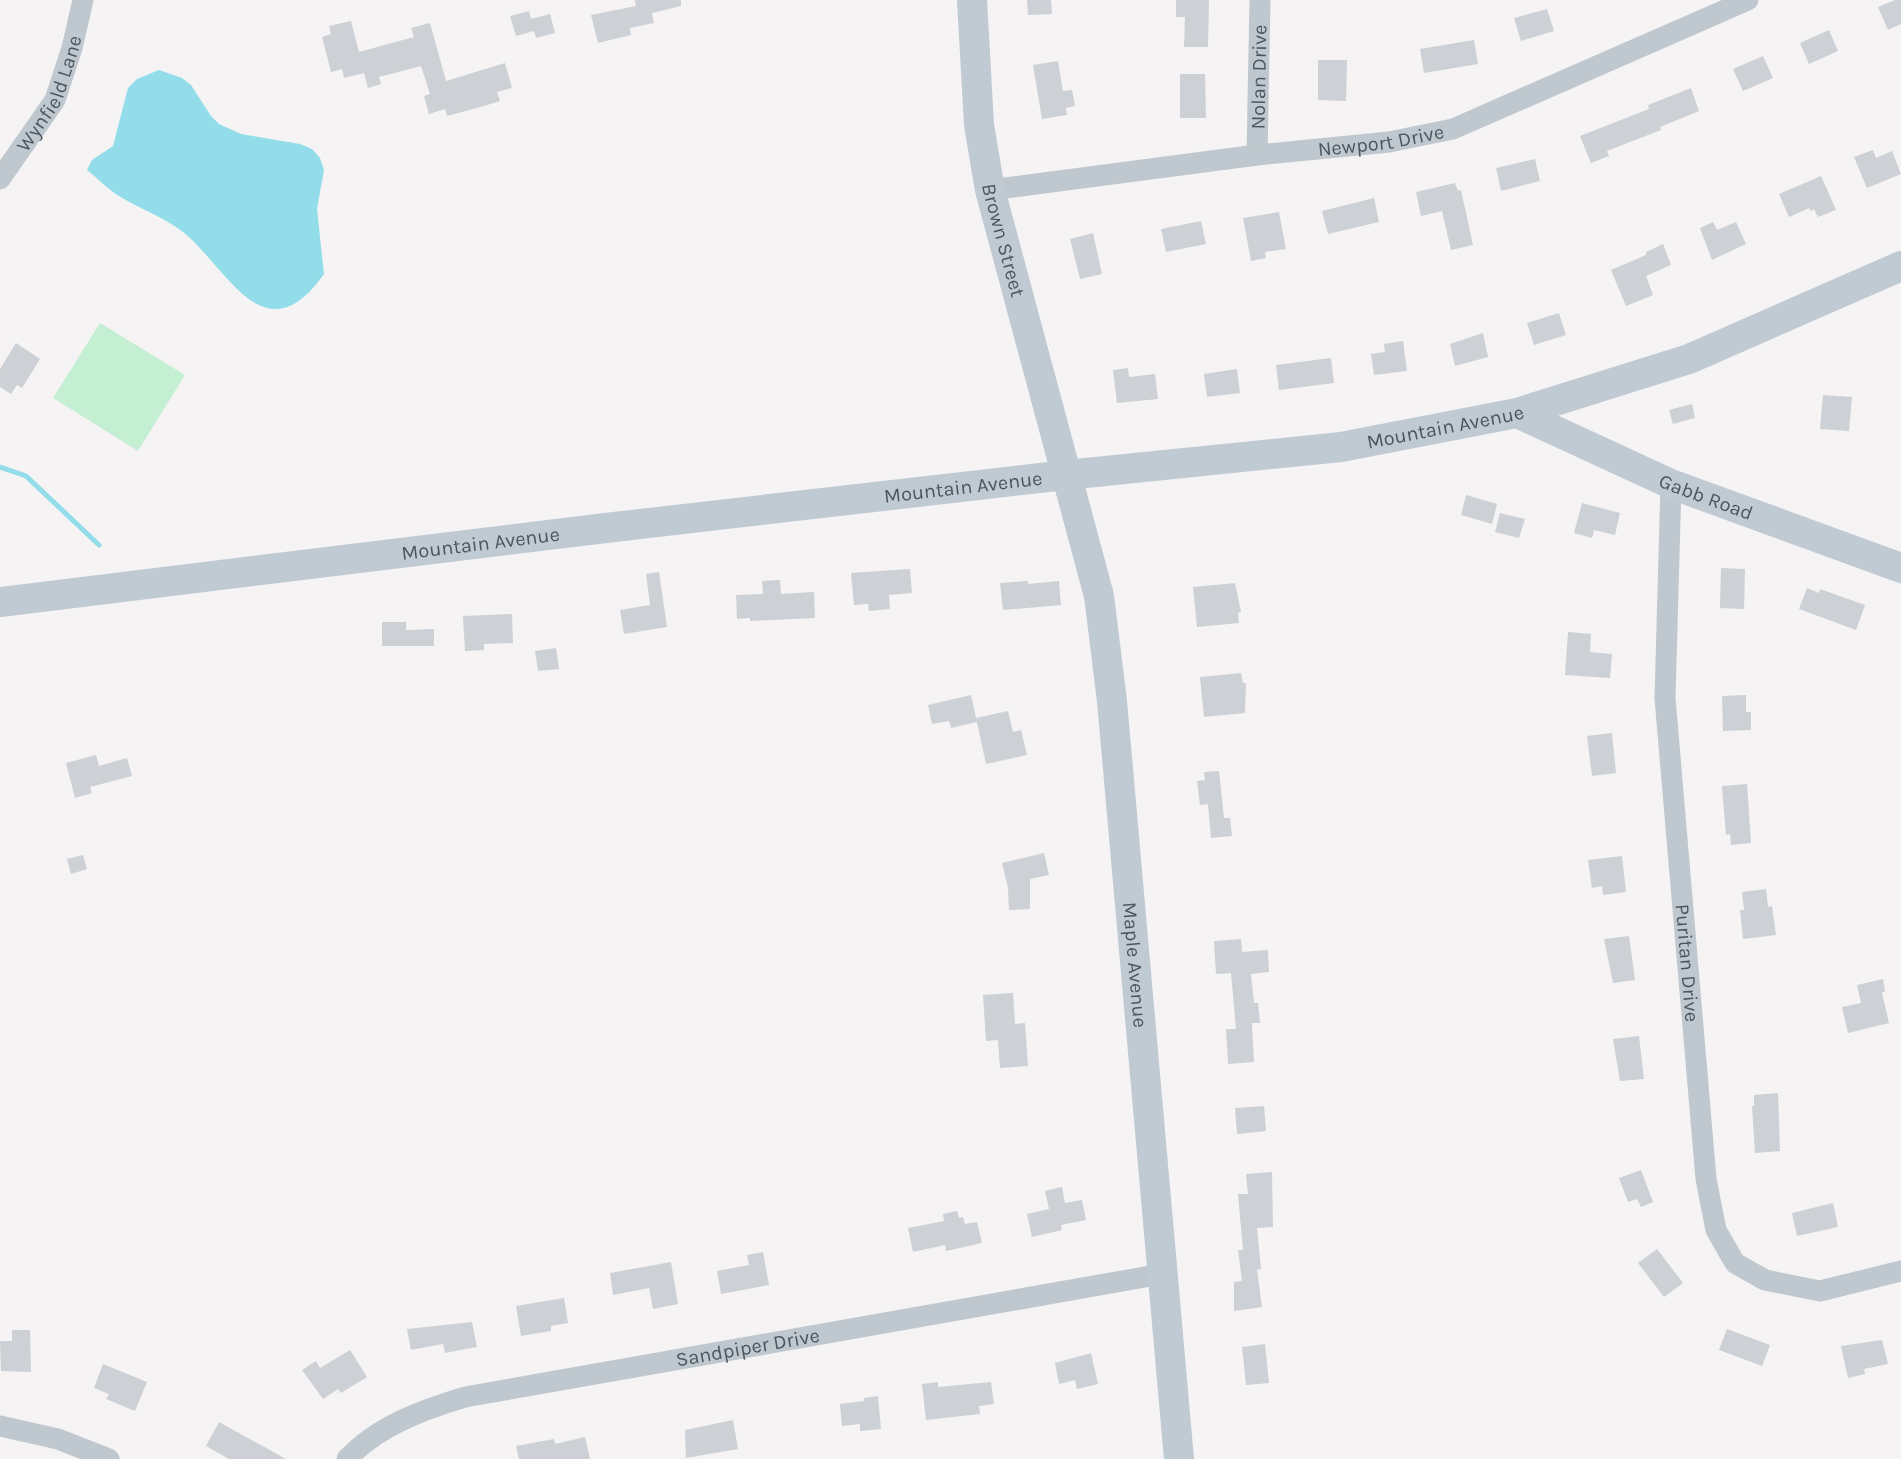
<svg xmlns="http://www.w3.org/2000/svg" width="1901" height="1459" font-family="Karla,sans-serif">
<rect width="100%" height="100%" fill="#f5f3f3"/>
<path fill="#c5efd3" d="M100,323L185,375L138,451L53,398Z"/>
<path fill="#93dcea" d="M159,70L182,78L191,85L211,116L219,124L241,134L300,144L312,149L320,158L324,170L317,209L324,274C264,359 227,267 183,232C164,217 140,209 119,196C107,189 98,178 87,170L92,160L113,146L128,88L137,79Z"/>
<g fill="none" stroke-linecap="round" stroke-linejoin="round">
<path stroke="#93dcea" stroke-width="5" d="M0,467L26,476L99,545"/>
</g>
<g fill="#cdd0d5">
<path d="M635,0H681V6L652,13L654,23L630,28L631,35L598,43L591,15L636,6Z"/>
<path d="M1027,0H1051L1052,14L1028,15Z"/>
<path d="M1176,0H1209L1208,47H1184L1185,17H1176Z"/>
<path d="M1895,0H1901V24L1888,30L1878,7Z"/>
<path d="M1547,9L1554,31L1521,41L1514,18Z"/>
<path d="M529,11L531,19L550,14L555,33L536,38L534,31L516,36L510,16Z"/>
<path d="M351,21L359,52L414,37L411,28L430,23L446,81L505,63L512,88L497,92L500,101L484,106L447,116L445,109L429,114L424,96L430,94L421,66L379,77L381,84L368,88L364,73L344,78L342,69L331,72L322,37L331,34L329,26Z"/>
<path d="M1829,30L1838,51L1809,64L1800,43Z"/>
<path d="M1474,40L1478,64L1424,73L1420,49Z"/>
<path d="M1763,56L1773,78L1743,91L1733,69Z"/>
<path d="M1318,60H1347L1346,101L1318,100Z"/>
<path d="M1058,61L1063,91L1072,90L1075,106L1066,108L1067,115L1042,119L1033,65Z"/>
<path d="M1180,74H1205L1206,118H1180Z"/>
<path d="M1691,88L1699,111L1660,127L1661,130L1607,151L1609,156L1591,163L1580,136L1649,109L1648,105Z"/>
<path d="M1873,150L1876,158L1892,151L1901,174L1867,188L1854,157Z"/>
<path d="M1535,159L1540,181L1501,191L1496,168Z"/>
<path d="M1821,176L1836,210L1818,217L1814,209L1811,211L1809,208L1789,217L1779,194Z"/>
<path d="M1455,183L1458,191L1461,190L1473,245L1451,250L1442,211L1421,216L1416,192Z"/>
<path d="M1374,198L1379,222L1328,234L1322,211Z"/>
<path d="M1279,212L1286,249L1265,252L1266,258L1251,261L1243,218Z"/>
<path d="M1201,221L1206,244L1166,252L1161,229Z"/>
<path d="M1713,222L1717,230L1736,222L1746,244L1712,260L1700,228Z"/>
<path d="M1093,233L1102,274L1080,279L1070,239Z"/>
<path d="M1663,244L1671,265L1646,276L1653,295L1626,306L1611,270L1646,255V252Z"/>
<path d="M1559,313L1566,335L1534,345L1527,323Z"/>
<path d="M1483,333L1488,357L1455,366L1450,344Z"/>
<path d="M1403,341L1407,371L1374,375L1371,354L1385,352L1384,344Z"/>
<path d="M16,343L40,359L22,388L17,385L11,394L0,387V369Z"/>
<path d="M1331,358L1334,383L1279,390L1276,365Z"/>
<path d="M1128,368L1129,377L1155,374L1158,399L1117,403L1113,370Z"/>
<path d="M1237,369L1240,393L1207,397L1204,374Z"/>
<path d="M1823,395L1852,397L1849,431L1820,429Z"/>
<path d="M1692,404L1695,418L1673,424L1669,410Z"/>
<path d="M1466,495L1497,504L1492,524L1461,515Z"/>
<path d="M1582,503L1620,513L1615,535L1594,530L1592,538L1574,533Z"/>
<path d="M1500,513L1525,519L1519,538L1495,532Z"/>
<path d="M1721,568L1745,569L1744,609L1720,608Z"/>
<path d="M910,569L912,593L889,595L890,609L869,611L868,604L854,605L851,573Z"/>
<path d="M659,572L667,627L624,634L620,610L650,605L646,574Z"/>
<path d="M780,580L781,594L814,592L815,618L750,621V618L737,619L736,595L763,594L762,581Z"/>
<path d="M1028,581V584L1059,581L1061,605L1003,610L1000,583Z"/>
<path d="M1235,583L1241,612L1238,613L1239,623L1197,627L1193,587Z"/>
<path d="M1807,588L1819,593L1820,589L1865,605L1856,630L1799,609Z"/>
<path d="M512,614L513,643L484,644V650L465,651L463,616Z"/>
<path d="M382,622H406V630L434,629V646H382Z"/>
<path d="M1568,632L1591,634L1590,652L1612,654L1610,678L1565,675Z"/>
<path d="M556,648L559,669L538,671L535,651Z"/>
<path d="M1241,673L1243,683H1246L1245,713L1204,717L1200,677Z"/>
<path d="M971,695L977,722L951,728L949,721L932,724L928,705Z"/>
<path d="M1746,695V712H1751V730L1723,731L1722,696Z"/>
<path d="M1008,711L1013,732L1021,730L1027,755L986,764L976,718Z"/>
<path d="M1612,733L1616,773L1592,776L1587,736Z"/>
<path d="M96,755L99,766L127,758L132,776L90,787L92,793L75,798L66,763Z"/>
<path d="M1219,771L1224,818H1230L1232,836L1211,838L1208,804L1200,805L1197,781L1205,780L1204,772Z"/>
<path d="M1747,784L1751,843L1731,845L1730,834L1726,835L1722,786Z"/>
<path d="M1044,853L1049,875L1030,879V909L1009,910L1008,888L1002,863Z"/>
<path d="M83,855L87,869L71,874L67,859Z"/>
<path d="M1622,856L1626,892L1603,895L1602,886L1592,888L1588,860Z"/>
<path d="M1766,889L1768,907L1772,906L1776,935L1743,939L1740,910H1744L1742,892Z"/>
<path d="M1629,936L1635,980L1613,983L1604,939Z"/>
<path d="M1241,939L1242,952L1268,950L1269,972L1251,974L1254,1003H1258L1260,1023H1252L1254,1062L1228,1064L1226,1029H1236L1231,973L1216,974L1214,941Z"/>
<path d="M1883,979L1885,991L1882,993L1889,1023L1848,1033L1842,1007L1861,1003L1857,985Z"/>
<path d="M1013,993L1015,1024L1025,1023L1028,1066L1000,1068L998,1040L986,1041L983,995Z"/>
<path d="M1639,1036L1644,1079L1620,1081L1613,1039Z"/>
<path d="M1778,1093L1780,1151L1755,1153L1752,1106H1754V1095Z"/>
<path d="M1264,1106L1266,1131L1237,1134L1235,1108Z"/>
<path d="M1641,1170L1653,1202L1641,1207L1637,1199L1628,1202L1619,1178Z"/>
<path d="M1272,1172L1273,1227L1257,1228L1261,1269L1257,1270L1262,1307L1234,1311V1282L1242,1281L1238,1250H1243L1238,1194H1248L1246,1174Z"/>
<path d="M1062,1187L1065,1203L1082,1200L1086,1220L1061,1225L1062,1230L1032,1237L1027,1214L1049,1209L1045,1191Z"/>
<path d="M1833,1203L1838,1227L1797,1236L1792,1213Z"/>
<path d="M957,1211L959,1218L963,1217L965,1224L977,1222L982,1243L946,1251L945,1245L913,1252L908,1228L944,1221L943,1214Z"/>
<path d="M1657,1249L1683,1283L1664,1297L1638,1263Z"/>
<path d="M763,1252L769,1285L721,1294L717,1271L749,1265L747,1255Z"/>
<path d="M671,1262L678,1304L653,1309L649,1288L613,1295L610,1273Z"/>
<path d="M564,1298L568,1323L551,1326V1331L521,1336L516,1306Z"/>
<path d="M472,1322L477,1347L445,1353L443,1344L411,1350L407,1329Z"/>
<path d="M1727,1329L1770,1345L1762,1366L1719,1350Z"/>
<path d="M12,1330H30L31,1372L1,1371L0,1341H12Z"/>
<path d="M1882,1340L1888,1364L1864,1369L1865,1374L1848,1378L1841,1346Z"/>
<path d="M1265,1344L1269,1383L1246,1385L1242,1347Z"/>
<path d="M350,1350L367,1377L341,1393L338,1389L323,1399L302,1370L316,1361L320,1368Z"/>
<path d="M1091,1353L1098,1384L1077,1389L1075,1380L1059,1384L1055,1363Z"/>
<path d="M103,1364L147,1382L135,1411L106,1399L109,1394L94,1388Z"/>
<path d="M938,1382V1387L991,1382L994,1404L979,1406L980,1414L926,1420L922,1384Z"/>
<path d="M878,1396L881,1429L860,1431V1424L842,1426L840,1404L864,1401V1398Z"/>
<path d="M733,1420L738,1449L686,1458L685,1430Z"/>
<path d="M219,1422L286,1459H229L206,1446Z"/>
<path d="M585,1437L590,1459H519L516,1446L554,1439L555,1444Z"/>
</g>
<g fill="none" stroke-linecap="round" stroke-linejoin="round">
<g stroke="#bfc8ce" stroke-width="21">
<path id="s1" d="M1257,155L1260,0"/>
<path id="s2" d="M0,179L55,100L72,48L83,0"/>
<path id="s3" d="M990,190L1257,155L1389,142L1453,129L1748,0"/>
<path id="s4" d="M1671,484L1665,698L1706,1179L1716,1230L1735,1263L1765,1280L1820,1291L1901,1271"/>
<path d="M0,1426L58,1439L109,1459"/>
<path id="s5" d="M347,1459C378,1426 422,1410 465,1397L1162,1274"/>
</g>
<g stroke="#c0cad3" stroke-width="30">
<path id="s6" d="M972,0L979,125L990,190L1099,596L1112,701L1179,1459"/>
<path id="s7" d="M1517,413L1671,484L1901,568"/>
<path id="s8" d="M0,602L614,527L1066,475L1341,447L1517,413L1689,359L1901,266"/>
</g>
</g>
<g text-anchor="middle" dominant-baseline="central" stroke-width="5" stroke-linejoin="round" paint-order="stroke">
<g font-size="20" fill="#4b5760" stroke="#fff">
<text stroke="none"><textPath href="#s1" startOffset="78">Nolan Drive</textPath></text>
<text stroke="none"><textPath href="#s2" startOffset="100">Wynfield Lane</textPath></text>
<text stroke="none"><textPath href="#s3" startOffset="394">Newport Drive</textPath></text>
<text stroke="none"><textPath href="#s6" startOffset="243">Brown Street</textPath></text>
<text stroke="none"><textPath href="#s8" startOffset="1456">Mountain Avenue</textPath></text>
<text stroke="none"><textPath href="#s8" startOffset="970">Mountain Avenue</textPath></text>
<text stroke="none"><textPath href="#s7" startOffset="207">Gabb Road</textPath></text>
<text stroke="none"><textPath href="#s8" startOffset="484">Mountain Avenue</textPath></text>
<text stroke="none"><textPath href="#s4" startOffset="480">Puritan Drive</textPath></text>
<text stroke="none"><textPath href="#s6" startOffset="982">Maple Avenue</textPath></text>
<text stroke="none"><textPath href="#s5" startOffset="422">Sandpiper Drive</textPath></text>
</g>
</g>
</svg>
